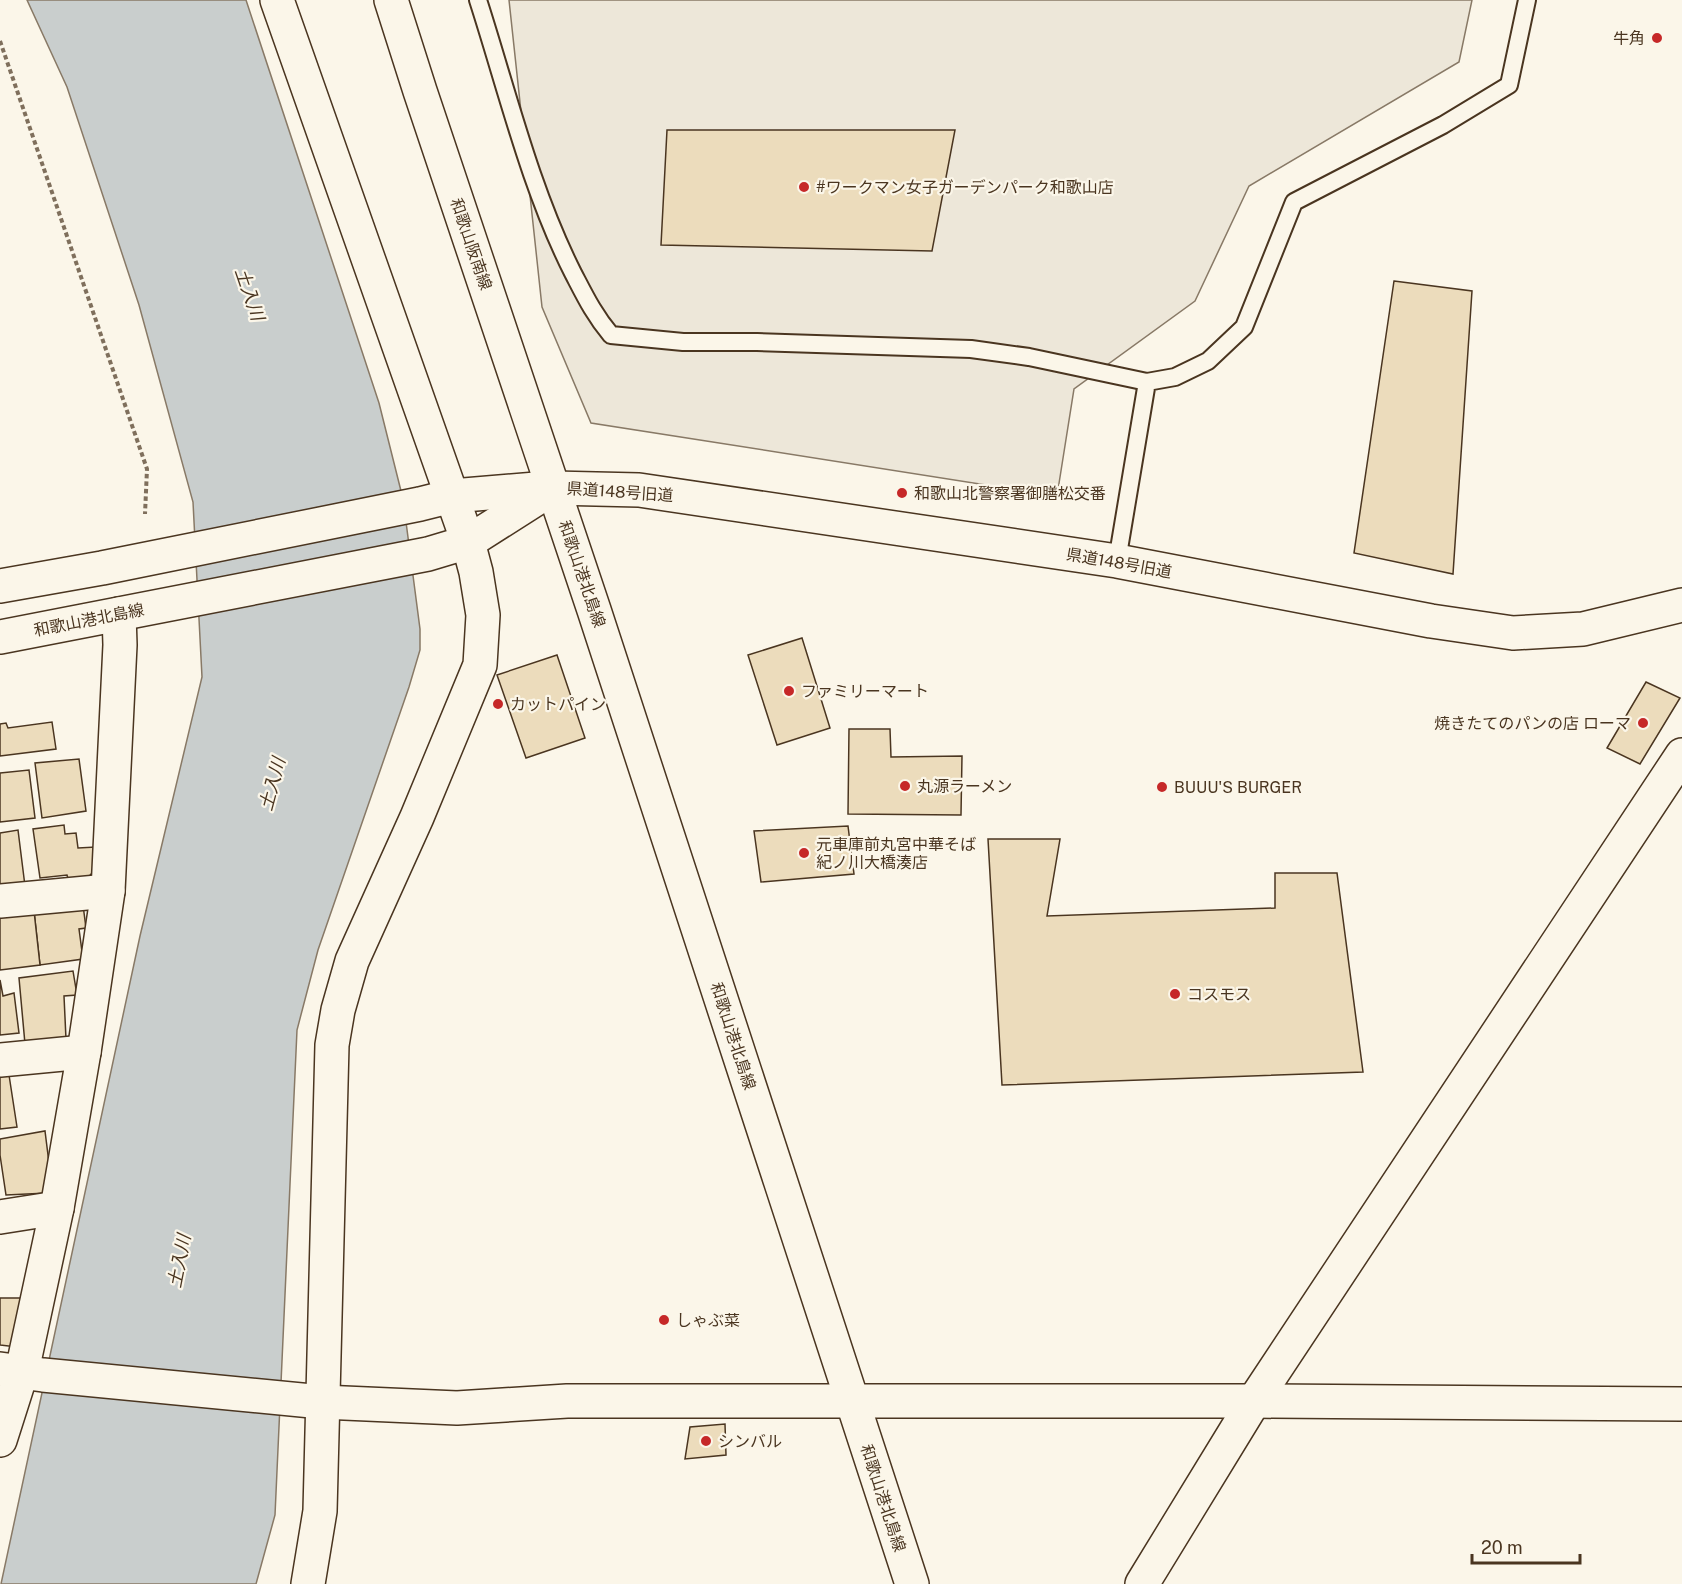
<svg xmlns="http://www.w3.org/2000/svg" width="1682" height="1584" font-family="'Public Sans','Noto Sans JP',sans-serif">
<rect width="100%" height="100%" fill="#fbf6e9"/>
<path fill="#ede7d9" stroke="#887966" stroke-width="1.5" d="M509,0H1472L1459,62L1249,186L1195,301L1074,389L1057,496L591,423L542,307Z"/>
<path fill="#c9cecd" stroke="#887966" stroke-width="1.5" d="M27,0H246L379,403L403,499L420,629V650L409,687L318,950L297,1030L275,1515L256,1584H1L140,936L202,677L193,502L139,305L67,87Z"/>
<g fill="#ecdcbc" stroke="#4a3520" stroke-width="1.5">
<path d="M667,130H955L932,251L661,245Z"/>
<path d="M1394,281L1472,291L1453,574L1354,553Z"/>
<path d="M802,638L830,728L777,745L748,655Z"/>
<path d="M557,655L585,738L526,758L497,675Z"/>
<path d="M1646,682L1680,698L1640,764L1607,748Z"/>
<path d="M52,722L56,749L0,756V724L6,723L8,728Z"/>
<path d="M849,729H890L891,757L962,756L961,815L848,814Z"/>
<path d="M79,759L86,811L42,818L35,763Z"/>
<path d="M29,770L35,818L0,822V773Z"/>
<path d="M64,825L65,834L76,833L78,848L96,847L98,866L86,880L69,882L67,875L40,878L33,829Z"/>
<path d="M848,826L854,874L761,882L754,831Z"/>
<path d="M18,830L25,886L0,890V833Z"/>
<path d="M988,839H1060L1047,916L1275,908V873H1337L1363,1072L1002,1085Z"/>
<path d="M83,905L86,928L79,929L83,959L40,965L34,911Z"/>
<path d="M34,911L40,965L0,970V915Z"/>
<path d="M73,971L77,995L64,996L66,1039L25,1044L19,978Z"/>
<path d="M0,980L3,996L14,993L19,1033L0,1035Z"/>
<path d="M9,1075L17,1127L0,1129V1076Z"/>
<path d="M45,1131L52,1187L48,1193L6,1195L0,1155V1139Z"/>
<path d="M0,1298H20L17,1347L0,1345Z"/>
<path d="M725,1424L726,1455L685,1459L690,1427Z"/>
</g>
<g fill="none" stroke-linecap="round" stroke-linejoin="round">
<defs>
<g id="service">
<path d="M478,0C507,90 530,188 573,273C585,296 594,315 611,335L683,342H757L971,349L1029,357L1147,382"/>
<path d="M1117,561L1147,382L1175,377L1208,361L1244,327L1294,202L1443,125L1509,85L1527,0"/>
</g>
<g id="minor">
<path d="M277,0L468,542L476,572L483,615L480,665L417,817L352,961L338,1010L332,1045L320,1511L308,1584"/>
<path d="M0,901L108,891"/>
<path d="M0,1060L84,1052"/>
<path d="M0,1217L57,1208"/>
<path d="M0,1369L43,1375L322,1402L457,1408L567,1401H1254L1682,1404"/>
<path d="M0,1440L22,1371L57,1208L84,1052L108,891L120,645L119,614"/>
<path d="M1142,1584L1254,1401L1682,755"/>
</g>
<path id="tertiary" d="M553,488L639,490L1117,561L1431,621L1513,633L1583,629L1682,605"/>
<g id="secondary">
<path d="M391,0L420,91L594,610L912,1584"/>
<path d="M0,586L102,568L420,504L452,496L548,488"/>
<path d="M0,637L428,554L468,542L553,488"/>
</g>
</defs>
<use href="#service" stroke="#4a3520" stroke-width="20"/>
<use href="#minor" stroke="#4a3520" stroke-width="36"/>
<use href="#tertiary" stroke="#4a3520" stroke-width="36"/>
<use href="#secondary" stroke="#4a3520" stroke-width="36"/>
<path stroke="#7f6f5c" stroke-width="4" stroke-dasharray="4.5 3" stroke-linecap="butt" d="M0,41L147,469L145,514"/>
<use href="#service" stroke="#fbf6e9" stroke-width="16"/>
<use href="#minor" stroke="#fbf6e9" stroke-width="33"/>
<use href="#tertiary" stroke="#fbf6e9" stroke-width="33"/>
<use href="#secondary" stroke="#fbf6e9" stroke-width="33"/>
</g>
<g fill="#c62828" stroke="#fbf6e9" stroke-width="2">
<circle cx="1657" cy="38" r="6"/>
<circle cx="804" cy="187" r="6"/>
<circle cx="902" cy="493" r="6"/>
<circle cx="789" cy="691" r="6"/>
<circle cx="498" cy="704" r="6"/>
<circle cx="1643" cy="723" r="6"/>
<circle cx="905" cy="786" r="6"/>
<circle cx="1162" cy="787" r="6"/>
<circle cx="804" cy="853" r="6"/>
<circle cx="1175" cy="994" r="6"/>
<circle cx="664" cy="1320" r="6"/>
<circle cx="706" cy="1441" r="6"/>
</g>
<g text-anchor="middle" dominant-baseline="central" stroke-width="4.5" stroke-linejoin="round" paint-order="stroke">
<g font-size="16" fill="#4a3520" stroke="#fbf6e9" text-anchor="start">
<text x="1645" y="38" text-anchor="end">牛角</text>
<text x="816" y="187">#ワークマン女子ガーデンパーク和歌山店</text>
<text x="914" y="493">和歌山北警察署御膳松交番</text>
<text x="801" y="691">ファミリーマート</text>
<text x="510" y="704">カットパイン</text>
<text x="1631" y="723" text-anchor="end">焼きたてのパンの店 ローマ</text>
<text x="917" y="786">丸源ラーメン</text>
<text x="1174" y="787">BUUU'S BURGER</text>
<text x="816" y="844">元車庫前丸宮中華そば<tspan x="816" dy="18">紀ノ川大橋湊店</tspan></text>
<text x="1187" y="994">コスモス</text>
<text x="676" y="1320">しゃぶ菜</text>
<text x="718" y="1441">シンバル</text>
</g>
<g font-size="16" fill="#4a3520" stroke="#fbf6e9">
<text transform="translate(471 244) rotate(71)">和歌山阪南線</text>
<text transform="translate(620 492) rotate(4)">県道148号旧道</text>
<text transform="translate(1119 563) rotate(10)">県道148号旧道</text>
<text transform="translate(582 574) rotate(71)">和歌山港北島線</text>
<text transform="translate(89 620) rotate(-11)">和歌山港北島線</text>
<text transform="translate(733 1036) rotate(72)">和歌山港北島線</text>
<text transform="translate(883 1498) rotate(72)">和歌山港北島線</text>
</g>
<g font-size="18" font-style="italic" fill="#4a3520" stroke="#fbf6e9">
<text transform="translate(250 294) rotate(71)">土入川</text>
<text transform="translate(272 784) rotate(-75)">土入川</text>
<text transform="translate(179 1261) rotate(-79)">土入川</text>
</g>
</g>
<path d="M1472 1554v9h108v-9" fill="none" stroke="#4a3520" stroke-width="3"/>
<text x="1481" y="1554" font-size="18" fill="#4a3520" stroke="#fbf6e9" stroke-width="4.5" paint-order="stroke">20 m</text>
</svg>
